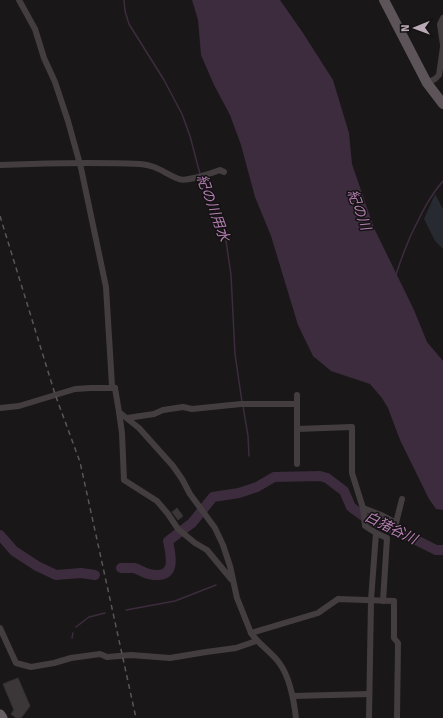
<svg xmlns="http://www.w3.org/2000/svg" width="443" height="718" font-family="'Fira Sans','Noto Sans JP',sans-serif">
<rect width="100%" height="100%" fill="#191718"/>
<path fill="#272a31" d="M435,194L443,209V249L435,241L424,219Z"/>
<path fill="#3d2c3d" d="M192,0H280L303,33L333,80L349,133L352,164L374,228L414,310L427,342L443,361V510L436,509L429,499L400,440L388,408L382,398L370,384L331,371L313,356L298,325L271,236L255,197L241,145L230,115L214,85L201,55L198,20Z"/>
<g fill="none" stroke-linecap="round" stroke-linejoin="round">
<g stroke="#3d2c3d" stroke-width="1.5">
<path d="M124,0L125,11L129,24L164,80L182,114L190,136L200,174"/>
<path d="M201,178L211,203L222,224L225,234L231,275L235,354L242,402"/>
<path d="M396,275C400,261 405,250 410,237C420,217 428,198 443,181"/>
<path d="M243,406L248,436L249,456"/>
<path d="M126,610L175,601L216,585"/>
<path d="M76,627L89,617L105,613"/>
<path d="M72,638L73,633"/>
</g>
<g stroke="#3d2c3d" stroke-width="10">
<path d="M0,535L14,551L37,566L56,575L81,573L95,575"/>
<path d="M121,568C125,568 130,568 134,568C139,569 143,573 149,574C176,580 172,559 168,541L192,523L213,497L239,493L257,487L274,477L320,476L327,478L344,491L351,507L366,518L410,537L436,550H443"/>
</g>
</g>
<g fill="#3b3739" stroke="#353133">
<path d="M177,508L183,516L178,520L172,512Z"/>
<path d="M18,678L30,706L21,718H16L11,714L14,710L3,684Z"/>
</g>
<g fill="none" stroke-linecap="round" stroke-linejoin="round">
<g stroke="#433d40" stroke-width="6">
<path d="M19,0L35,29L44,58L55,82L68,121L81,168L106,287L112,386L115,388L119,412L139,428L173,466L182,479L190,494L215,528L223,545L230,566L237,598L251,633"/>
<path d="M443,18L440,24L443,45"/>
<path d="M427,83L435,79L439,75L443,47"/>
<path d="M0,165C47,163 93,162 140,164C157,165 165,174 179,179C186,182 212,173 220,170L224,172"/>
<path d="M297,395V464"/>
<path d="M0,408L19,406L75,389L91,388H115"/>
<path d="M119,412L122,433L124,480L157,501L168,514L178,529L195,543L207,550L231,579"/>
<path d="M127,418L154,414L163,410L183,407L192,409L241,404H297"/>
<path d="M297,429L352,427V473L363,508L365,526L376,533L371,600L369,718"/>
<path d="M363,508L381,515L396,523L402,499"/>
<path d="M376,533L387,538L383,601"/>
<path d="M0,628L16,663L31,667L54,663L71,658L100,654L107,657L131,655L170,658L206,652L236,648L256,641"/>
<path d="M293,696L369,694"/>
<path d="M296,718C294,701 290,678 280,664C272,652 259,645 251,633L318,613L338,599L394,601V638L398,643L397,718"/>
</g>
<path stroke="#5d545a" stroke-width="10" d="M384,0L427,83L443,104"/>
<path stroke="#665c63" stroke-width="11" d="M0,715L2,718"/>
<path stroke="#5d545a" stroke-width="1.5" stroke-dasharray="5 4" stroke-linecap="butt" d="M0,216L55,394L80,462L136,718"/>
</g>
<g text-anchor="middle" dominant-baseline="central" stroke-width="3" stroke-linejoin="round" paint-order="stroke">
<g font-size="14" font-style="italic" fill="#b57fb2" stroke="#141213">
<text transform="translate(213 208) rotate(70)">紀の川用水</text>
<text transform="translate(359 210) rotate(70)">紀の川</text>
<text transform="translate(391 528) rotate(26)">白猪谷川</text>
</g>
</g>
<g transform="translate(415 28) rotate(269)" stroke="#141213" stroke-width="3" paint-order="stroke">
<path d="M0-3L7 15L0 10L-7 15Z" fill="#b9a9b5"/>
<text y="-6" font-size="11" font-weight="bold" text-anchor="middle" fill="#b9a9b5">N</text>
</g>
</svg>
